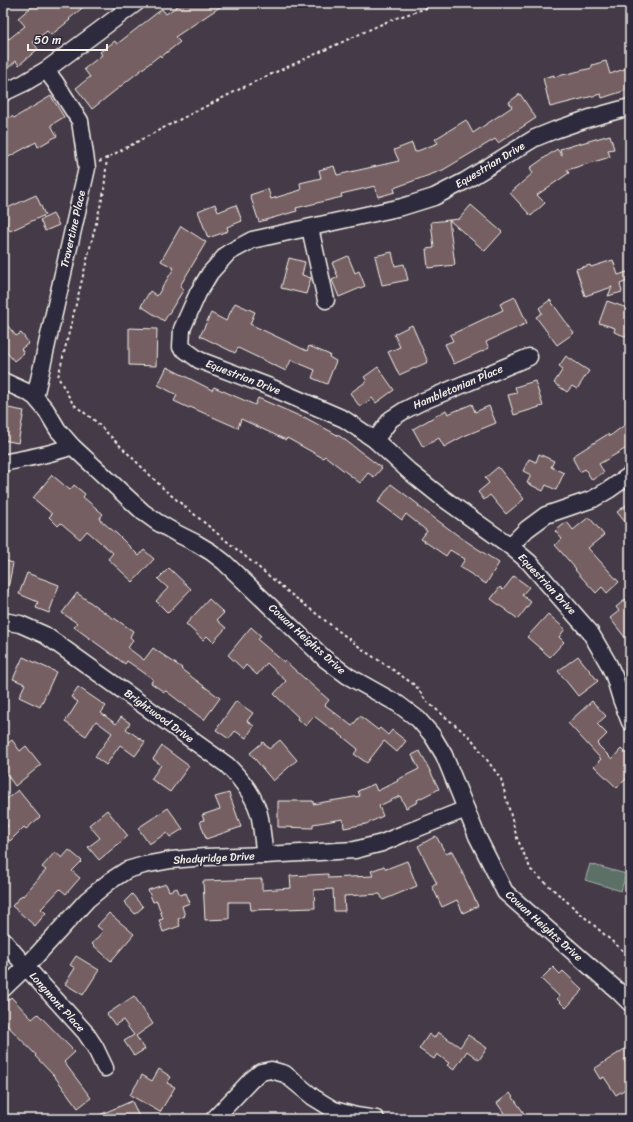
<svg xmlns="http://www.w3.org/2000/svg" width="633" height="1122" font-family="Sriracha,sans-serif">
<rect width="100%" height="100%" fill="#443a48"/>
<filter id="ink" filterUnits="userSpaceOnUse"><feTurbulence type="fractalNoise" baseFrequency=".025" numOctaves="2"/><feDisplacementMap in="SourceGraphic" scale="8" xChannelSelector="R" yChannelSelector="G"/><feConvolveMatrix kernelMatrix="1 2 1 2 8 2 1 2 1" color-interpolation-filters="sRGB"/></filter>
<g filter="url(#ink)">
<path fill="#5b6f68" stroke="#a8b0a8" d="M590,864L626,874L621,891L585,880Z"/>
<g fill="#755f62" stroke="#f4f1e8">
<path d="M36,3H88L69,19L70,20L51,35L47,31L33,42L38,49L19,65L16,61L3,72V32L9,39L25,26L18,18Z"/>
<path d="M182,3H226L175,37L180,42L161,57L160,55L92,109L76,88L90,77L84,69L102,55L100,52L115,41L117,44L162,9L166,14Z"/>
<path d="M606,61L610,74L630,67V89L602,98L601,94L550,107L543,78L554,75V77L592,68V65Z"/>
<path d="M520,94L536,118L498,143L495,139L443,170L394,188L395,192L378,197L375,186L341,194L342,197L296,208L297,211L259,222L250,195L268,189L271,199L301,190L300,183L321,178L319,170L334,166L337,175L399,161L394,150L412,143L415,152L438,143L435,139L466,120L473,133L512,107L509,102Z"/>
<path d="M51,96L64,117L51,125L57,136L38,147L36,142L3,160V121L12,116L14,118Z"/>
<path d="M610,135L614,149L608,150L610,157L567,170L569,173L537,195L545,203L531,216L510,193L533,173L530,168L557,149L562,156L560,149Z"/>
<path d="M36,195L45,215L10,231L3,216V210Z"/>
<path d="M215,204L218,212L236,205L242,221L227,227L228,231L208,238L198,211Z"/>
<path d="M471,205L502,232L485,251L449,220L455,265L428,268L426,249L434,248L431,222L459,219Z"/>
<path d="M53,214L59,225L45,231L40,220Z"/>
<path d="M181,226L206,242L180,286L184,289L164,321L141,306L150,291L157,296L174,268L161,261Z"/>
<path d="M392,252L395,266L404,264L408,280L382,285L375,256Z"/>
<path d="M348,256L355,273L359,271L365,286L339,297L332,280L338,277L332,263Z"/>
<path d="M289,258L305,262L302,275L311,278L306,294L281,288Z"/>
<path d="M613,260L618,275L630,271V280L620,284L622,292L608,296L612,287L585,296L576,269L590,265L591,267Z"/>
<path d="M515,297L527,323L486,342L489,348L454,364L445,344L453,341L450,335L503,310L500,304Z"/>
<path d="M550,300L574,333L557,345L536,317L542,313L539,308Z"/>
<path d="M607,301L630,309V338L614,332L615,328L599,323Z"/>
<path d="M235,303L255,312L250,324L307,351L309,346L330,355L329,357L336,361L327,384L312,378L315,370L291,360L286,371L238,348L235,353L200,336L211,313L226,321Z"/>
<path d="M3,320L16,336L21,333L29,343L21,349L24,353L14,361L3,348Z"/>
<path d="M412,325L428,362L399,375L388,352L400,347L394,334Z"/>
<path d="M129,328L157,329L156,366L129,365Z"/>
<path d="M566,356L589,371L577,389L572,386L567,392L554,383L563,369L559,366Z"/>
<path d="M167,367L212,390L214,387L255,405L258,398L304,418V417L341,437L382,468L374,477L368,473L360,483L325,456L323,458L287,438L286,440L241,419L238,428L190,407L189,408L174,401L177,395L158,385Z"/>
<path d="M378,367L394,390L376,403L372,398L360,407L350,393L367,381L364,377Z"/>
<path d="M535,381L543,406L514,415L508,395L517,393L515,387Z"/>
<path d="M472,404L475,412L489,406L496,423L464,436L444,447L439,438L423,447L413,429L446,410L448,414Z"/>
<path d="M3,407L24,411L18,443L3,440Z"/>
<path d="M630,421V446L599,464L604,472L592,480L585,469L580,472L573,459V456L608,434L610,436Z"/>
<path d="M539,454L554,461L551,467L564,473L556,490L546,485L543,491L527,483L531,475L523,471L529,459L536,462Z"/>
<path d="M498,467L524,499L506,514L490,495L484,500L478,492L489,483L485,478Z"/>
<path d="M52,475L70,490L74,485L85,494L83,497L103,514L99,519L117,534L139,556L144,550L154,559L133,582L108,559L113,553L87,531L80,539L61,523L58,526L49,517L52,514L33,498Z"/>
<path d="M391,484L419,505L418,506L460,537L499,563L486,584L460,567L465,559L450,550L446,556L421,539L427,531L406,514L402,520L378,502Z"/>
<path d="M630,502V528L617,512Z"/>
<path d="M589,517L604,535L588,548L619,582L607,593L602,587L596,593L575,570L576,569L555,545L562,539L555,531L567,522L573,530Z"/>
<path d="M3,560L13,563L7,594L3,593Z"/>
<path d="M169,568L191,589L168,613L156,601L168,588L158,579Z"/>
<path d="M27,573L59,585L49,613L36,608L38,602L19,594Z"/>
<path d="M514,576L529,587L522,595L531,602L518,619L491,599L500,587L503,590Z"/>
<path d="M77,593L114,619V618L133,631L130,637L133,640L128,648L144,660L153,648L182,668L181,669L220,698L204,720L166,691L164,692L151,683L153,679L127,661L125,664L74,627L77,623L62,613Z"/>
<path d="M209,599L224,613L217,620L226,628L213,642L207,636L203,640L186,624Z"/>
<path d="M626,599L630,604V644L610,618L619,611L616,607Z"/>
<path d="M548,614L565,629L559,637L564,642L550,657L527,637Z"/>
<path d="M251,627L261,636L258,640L284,662L285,661L314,687L329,700L325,705L352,726L360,716L378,730L380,728L388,735L392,730L406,741L397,752L384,741L367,763L354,754L358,749L333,729L332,730L314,716L306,726L297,719L298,717L274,694L286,681L267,663L257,675L246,665L243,669L228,655Z"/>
<path d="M578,656L598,681L578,696L558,671Z"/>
<path d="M23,657L56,672L40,707L19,697L25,684L13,679Z"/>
<path d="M78,687L106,706L101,713L116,724L121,717L130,723L126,729L145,742L135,756L120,745L106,765L95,757L112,733L96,721L86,736L65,722L78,702L71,697Z"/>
<path d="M236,701L253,713L247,721L254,726L246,738L235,731L229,739L216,730Z"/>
<path d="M592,701L606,716L597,724L607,734L597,744L612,759L621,749L630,757V768L626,772L629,776L617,788L594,766L601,759L568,723Z"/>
<path d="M12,740L20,751L26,746L41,765L15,786L3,769V747Z"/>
<path d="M280,740L297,760L273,781L250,753L263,742L269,749Z"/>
<path d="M162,746L189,766L170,792L151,779L161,765L153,759Z"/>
<path d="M420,751L439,789L417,800L418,802L406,808L400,796L379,806L383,816L366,824L344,828L343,819L313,824V828L278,827V801H313V804L360,796L358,791L374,784L377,791L398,781L397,780L419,769L412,755Z"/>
<path d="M18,790L40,817L26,829L24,827L10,841L3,834V831L8,826L3,819V802Z"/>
<path d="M229,793L241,827L206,839L200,821L204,820L202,815L220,809L215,797Z"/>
<path d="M168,808L183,829L170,837L167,833L149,844L138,828Z"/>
<path d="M107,810L128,836L99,860L88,847L100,838L89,825Z"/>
<path d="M436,836L446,854L452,851L478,906L463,913L457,900L442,907L432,886L437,884L418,846Z"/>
<path d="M69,850L82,861L72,871L80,878L66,894L60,889L41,909L46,913L35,926L12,906L22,895L23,896L46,870L42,867L55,852L62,858Z"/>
<path d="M407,861L417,886L383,900L380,894L344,896L345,911H334L333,889L314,890L315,908L251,910L250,902H229V919L205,920L203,881L262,879V890L291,888L290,876L328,874V878L373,876L371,871L384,866L386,869Z"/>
<path d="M166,884L169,891L177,888L180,895L186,893L190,903L182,906L185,916L178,919L180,926L163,932L159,920L163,919L157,901L153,902L148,890Z"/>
<path d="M132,894L143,907L135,914L124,902Z"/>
<path d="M109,913L134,934L111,961L92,944L103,931L97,926Z"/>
<path d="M76,956L99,970L83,995L65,984L75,968L70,965Z"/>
<path d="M553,967L560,974L563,971L583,990L566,1008L557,999L559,996L541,979Z"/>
<path d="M134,996L153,1024L136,1036L145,1049L134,1056L124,1041L134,1035L123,1020L115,1025L107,1014Z"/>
<path d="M11,997L32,1019L38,1014L75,1052L64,1062L91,1098L78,1108L55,1077L35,1056L36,1055L3,1021V1005Z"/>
<path d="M438,1032L460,1047L468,1035L487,1048L479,1060L467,1051L454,1070L447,1065L449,1063L437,1054L434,1059L419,1049L429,1034L434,1038Z"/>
<path d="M626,1048L630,1055V1057L624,1060L630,1070V1086L616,1095L604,1077L600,1079L594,1069Z"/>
<path d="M159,1069L171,1077L167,1083L175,1087L160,1112L130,1095L142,1075L152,1081Z"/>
<path d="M510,1093L528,1119H508L497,1103Z"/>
<path d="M132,1101L140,1119H90Z"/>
</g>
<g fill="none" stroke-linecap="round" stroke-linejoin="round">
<defs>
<g id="minor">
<path d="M3,93L24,83L46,70L136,3"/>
<path d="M630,107L590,118L555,130L535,138L517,149L465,181L434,197L402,207L252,240L228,253L210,273L198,293L182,329L181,347L199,360L270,387L344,419L375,440L410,472L440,496L510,546L529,562L569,608L590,632L608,663L614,676L621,699L630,722"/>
<path d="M310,228L326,300"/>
<path d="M3,381L29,393L35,397L46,410L58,430L72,446L143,512L157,522L176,533L196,543L211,552L224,562L325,659L348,676L398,704L418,719L432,735L444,755L477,836L505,892L619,992L630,1003"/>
<path d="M35,397L87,168L80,121L55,82L46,70"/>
<path d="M375,440L391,419L405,410L421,402L529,357"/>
<path d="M3,463C25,458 51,455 72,446"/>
<path d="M510,546L527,529L546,515L593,499L610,489L630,475"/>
<path d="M3,621L20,624L45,635L227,765C242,780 256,797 260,818C262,830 263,843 265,855"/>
<path d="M3,940L26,967L85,1032L95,1047L105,1068"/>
<path d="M3,989L26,967L87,900L110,881L127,870L144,865L171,860L205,857L265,855L355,850L382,843L403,834L466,809"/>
<path d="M214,1119L251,1080L261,1072L271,1070L285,1074L313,1097L334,1110L356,1116L376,1119"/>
</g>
</defs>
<use href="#minor" stroke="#f4f1e8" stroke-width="19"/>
<g stroke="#f4f1e8" stroke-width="2" stroke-dasharray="3 3" stroke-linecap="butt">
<path d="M107,157L104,191L58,377L73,404L94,420L166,491L292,595L366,652L389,667L416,686L426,701L471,738L501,779L517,838L531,870L630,957"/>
<path d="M99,162L167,126L254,82L393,19L442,3"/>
</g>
<use href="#minor" stroke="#2f2a3d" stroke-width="16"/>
</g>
</g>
<g text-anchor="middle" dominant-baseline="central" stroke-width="3.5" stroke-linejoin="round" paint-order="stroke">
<g font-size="11" fill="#f4f1e8" stroke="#2f2a3d">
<text transform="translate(490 165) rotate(-31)">Equestrian Drive</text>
<text transform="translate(73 229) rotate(-77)">Travertine Place</text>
<text transform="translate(243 377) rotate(21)">Equestrian Drive</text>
<text transform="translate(458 387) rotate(-23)">Hambletonian Place</text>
<text transform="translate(547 584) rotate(47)">Equestrian Drive</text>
<text transform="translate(307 639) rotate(42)">Cowan Heights Drive</text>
<text transform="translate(159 716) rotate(36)">Brightwood Drive</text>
<text transform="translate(214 858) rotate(-3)">Shadyridge Drive</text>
<text transform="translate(544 926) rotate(42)">Cowan Heights Drive</text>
<text transform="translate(57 1002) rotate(48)">Longmont Place</text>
</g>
</g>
<rect width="633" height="1122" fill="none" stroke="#2f2a3d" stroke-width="16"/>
<rect x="8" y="8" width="617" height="1106" fill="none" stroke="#f4f1e8" stroke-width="1.5" filter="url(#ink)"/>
<path d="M28 44v6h79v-6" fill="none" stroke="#f4f1e8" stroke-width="2"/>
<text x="34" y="44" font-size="12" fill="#f4f1e8" stroke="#2f2a3d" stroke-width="3" paint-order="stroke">50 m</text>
</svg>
